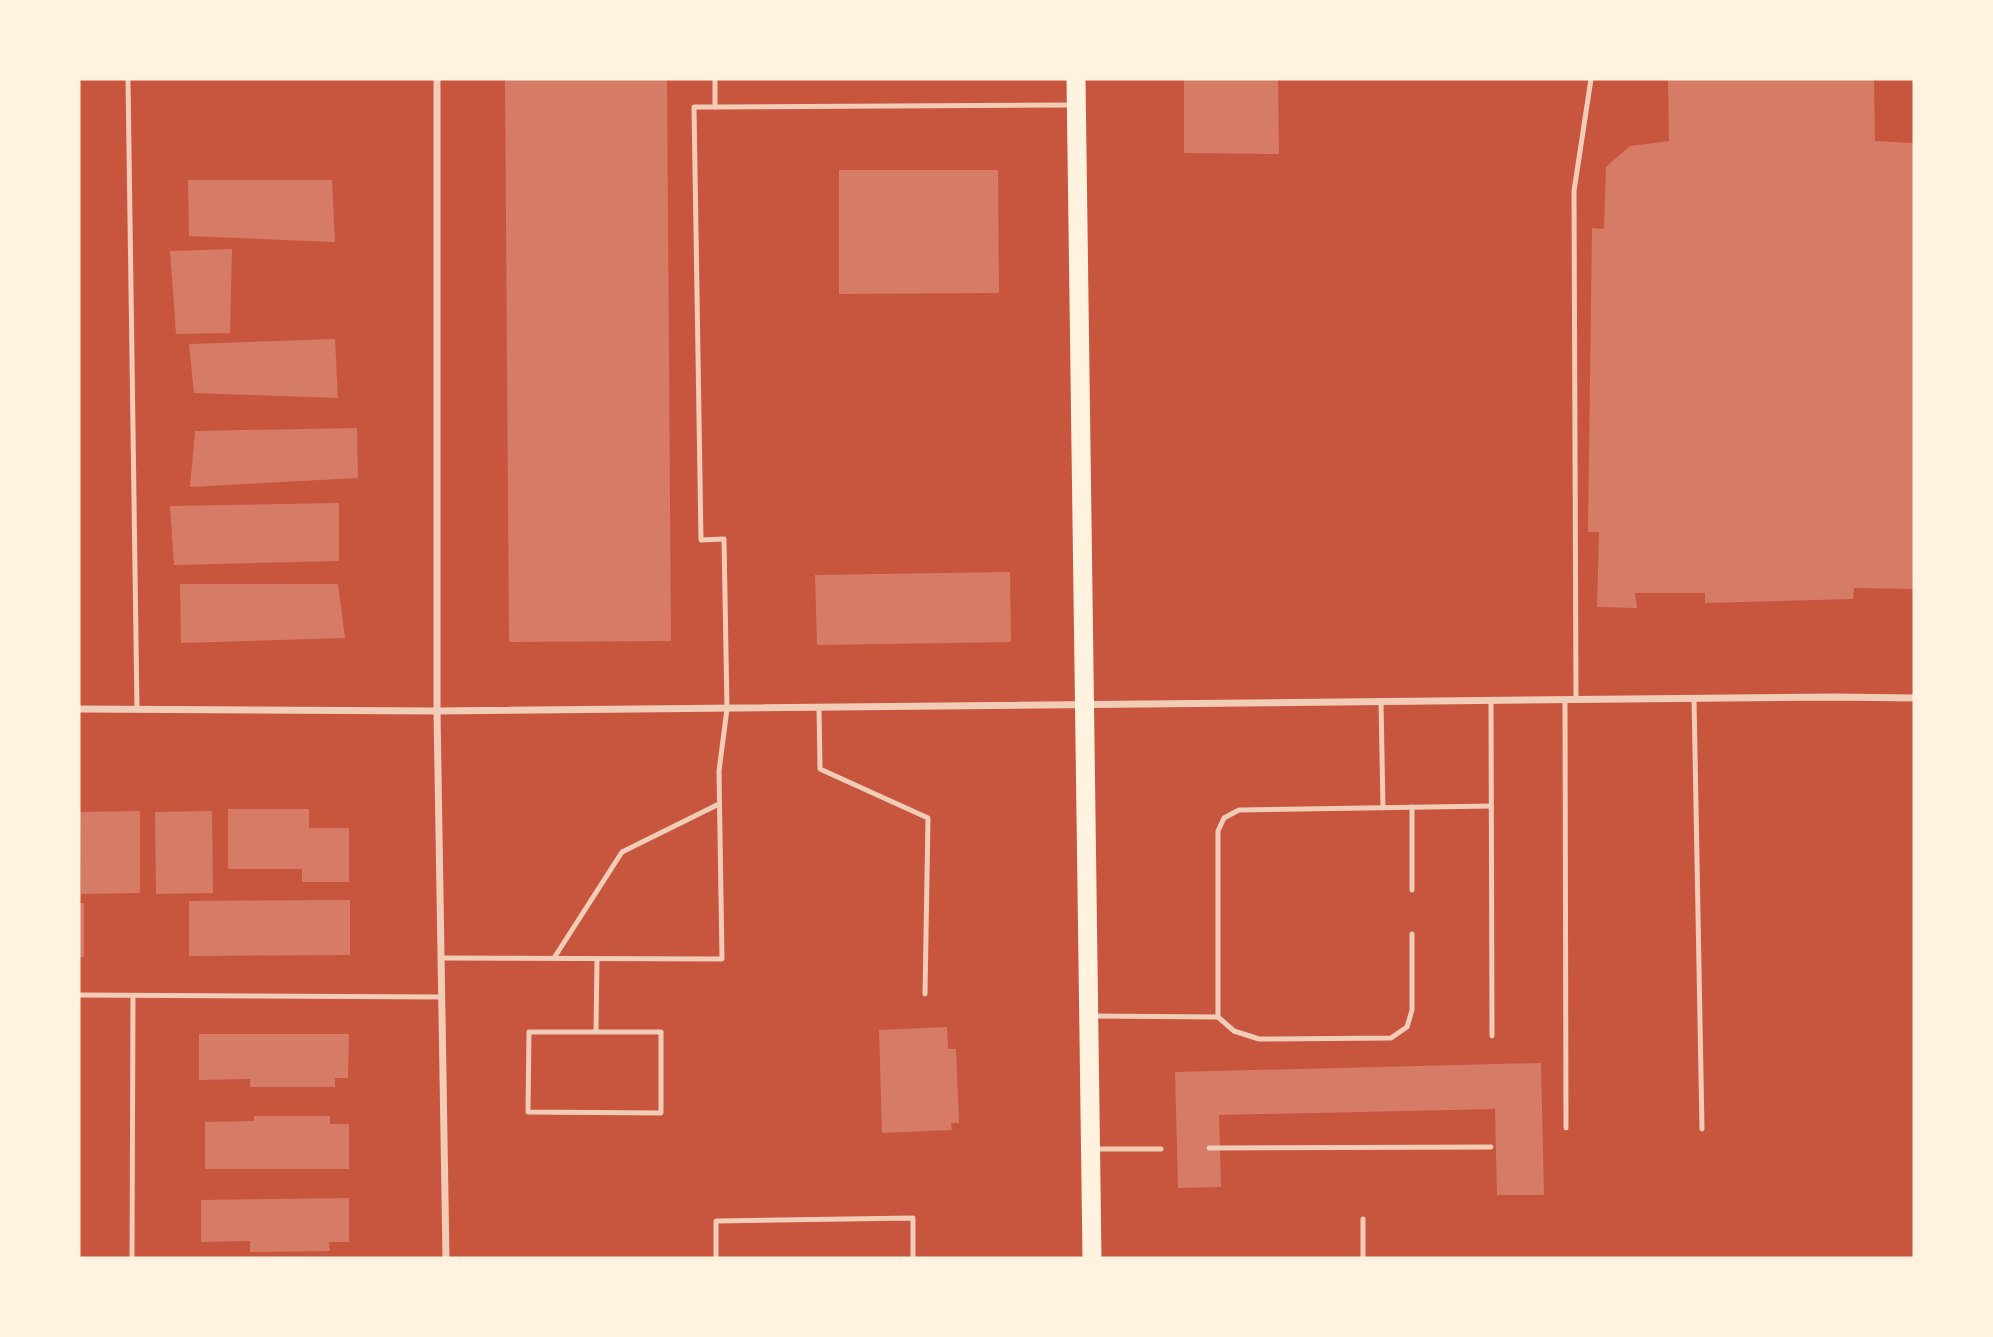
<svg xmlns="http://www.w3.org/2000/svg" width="1993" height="1337" font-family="'Exo 2',sans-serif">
<rect width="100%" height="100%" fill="#c8553d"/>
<g fill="#d67c66">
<path d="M505,79H667L671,641L509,642Z"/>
<path d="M1184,79H1278L1279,154L1184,153Z"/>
<path d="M1668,79H1874L1875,141L1914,143V589L1854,588L1853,599L1705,603V593H1635L1637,608L1597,607L1599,532H1588L1592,228L1604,229L1606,167L1630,146L1669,141Z"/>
<path d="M839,170H998L999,293L839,294Z"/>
<path d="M188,180H332L335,242L189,236Z"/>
<path d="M232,249L230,333L176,334L170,251Z"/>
<path d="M335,339L338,398L194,393L189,344Z"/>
<path d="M357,428L358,478L190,487L195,431Z"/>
<path d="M339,503V561L174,565L170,506Z"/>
<path d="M1010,572L1011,642L817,645L815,575Z"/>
<path d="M180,584H338L345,638L181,643Z"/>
<path d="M228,809H309V828H349V882H302V869H228Z"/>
<path d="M140,811V893L81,894L80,812Z"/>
<path d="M212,811L213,893L156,894L155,812Z"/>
<path d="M350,900V955L189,956V901Z"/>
<rect x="79" y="903" width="5" height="54"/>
<path d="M947,1027L948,1049H956L959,1123H951L952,1130L882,1133L879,1030Z"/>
<path d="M199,1034H349L348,1078H335V1087H250V1079L199,1080Z"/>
<path d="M1541,1063L1544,1195H1497L1495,1109L1219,1115L1221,1187L1178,1188L1175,1072Z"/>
<path d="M254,1116H330V1124H349V1169H205V1122L254,1121Z"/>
<path d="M349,1198V1242H329L330,1251L250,1252V1241L201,1242V1200Z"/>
</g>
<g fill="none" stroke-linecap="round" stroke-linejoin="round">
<g stroke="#f1ccb7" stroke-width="5">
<path d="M128,79L137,709"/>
<path d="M715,107L1074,105"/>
<path d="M1694,698L1702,1129"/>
<path d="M1565,700L1566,1128"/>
<path d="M1576,700L1574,191L1591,79"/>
<path d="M1491,701L1492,1036"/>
<path d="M1381,702L1383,808"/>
<path d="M819,708L820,769L928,818L925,994"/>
<path d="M1412,890V807"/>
<path d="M441,958L722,959L719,771L727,709L724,539L701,540L694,107H715V79"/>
<path d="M554,958L622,852L719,804"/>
<path d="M79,995L442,997"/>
<path d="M1092,1016L1218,1017V831L1224,818L1239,810L1491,806"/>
<path d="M1218,1017L1234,1031L1259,1039L1391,1038L1407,1027L1412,1010V934"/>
<path d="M596,1032H529L528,1112L661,1113V1032H596L597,959"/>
<path d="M1209,1148L1491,1147"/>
<path d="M1094,1149H1161"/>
<path d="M1363,1219V1258"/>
<path d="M132,1258L133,996"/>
<path d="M716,1258V1221L913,1218V1258"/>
</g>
<g stroke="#f1ccb7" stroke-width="7">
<path d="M437,79V711L446,1258"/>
<path d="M79,709L437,711L1834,697L1914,698"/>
</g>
<path stroke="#fff3e0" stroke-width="19" d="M1076,79L1092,1258"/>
</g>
<rect width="1993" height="1337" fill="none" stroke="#fff3e0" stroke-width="161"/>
</svg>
